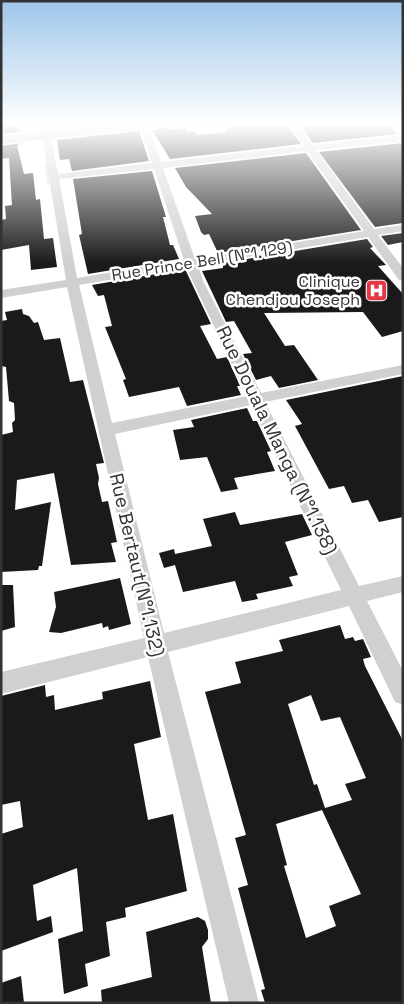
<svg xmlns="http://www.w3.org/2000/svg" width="404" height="1004" font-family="'Space Grotesk',sans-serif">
<rect width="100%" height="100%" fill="#fff"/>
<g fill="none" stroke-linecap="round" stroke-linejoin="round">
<path stroke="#cfe2ee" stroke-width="3" d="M46,165L49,183"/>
</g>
<g fill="#1a1a1a" fill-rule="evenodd">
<path d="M1,123H17L20,132L1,134Z"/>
<path d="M227,123H285L301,144L170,159L152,130L167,127L169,130L185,128L188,132H194L197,135L228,132L226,128H231Z"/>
<path d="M299,123H387L397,134L313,143Z"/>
<path d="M139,131L149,161L72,171L69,159L60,160L57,140Z"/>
<path d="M23,143L17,145L24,174L33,173L36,200L40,199L44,239L53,238L57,267L31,270L29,245L1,250V220L6,219L5,206L12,205L9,158L1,159V146Z"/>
<path d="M403,143V223L375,227L319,152Z"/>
<path d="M306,153L361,230L218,253L209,234L204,235L201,232L195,216L212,214L186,187L175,168Z"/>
<path d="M152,171L166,217H163L170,245H173L179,259L88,274L79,235L82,234L73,179Z"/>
<path d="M403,233V242L388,245L381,236Z"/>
<path d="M367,239L373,247L370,248L386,265L378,266L403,294V331L382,337L363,312L264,313L285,346L294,345L318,380L279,388L271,376L256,380L243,354L252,353L234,321L226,322L202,271L223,268V263Z"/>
<path d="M185,269L211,324L200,326L217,359L227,357L240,386H237L241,395L187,406L179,387L129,397L123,380L126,379L105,327L112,326L104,295L98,296L92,285Z"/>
<path d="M22,309L23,314L29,316L34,323L38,322L44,340L60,338L70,382L83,380L104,463L96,464L99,478L98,484L102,502L108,501L117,542L111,543L116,562L71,565L54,473L17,480L15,510L51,502L42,566H39L38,570L1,572V435L13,432L12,423L15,420L14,403L9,401L6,367L1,366V321L7,320L5,312Z"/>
<path d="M403,376V517L379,522L368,500L352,503L344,486L329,489L295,426L302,424L286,400Z"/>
<path d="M247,408L253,421H257L271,451L267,452L275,471L234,478L238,489L221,492L207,457L180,460L173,430L194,427L191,420Z"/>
<path d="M235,512L240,525L302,514L312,535L285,542L298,575L289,577L293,586L256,594L258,599L242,602L235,581L183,592L175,565L164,568L159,553L174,549L175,554L212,546L203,519Z"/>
<path d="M120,578L131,624L109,630L108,626L103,628L102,623L61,633L49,632L56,607L54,592Z"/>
<path d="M1,585H13L15,627L1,631Z"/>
<path d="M340,625L345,639L353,637L355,641L363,639L371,657L363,659L365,666L403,741V1003H265L261,990L265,989L238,888L248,885L235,838L246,835L205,692L241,683L235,662L283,651L279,640ZM311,695L321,721L340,717L366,778L345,784L352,800L325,808L317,784L314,785L288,704ZM322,810L361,894L329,906L336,926L306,938L284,866L287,865L276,824Z"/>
<path d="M150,681L161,737L134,744L148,820L173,814L187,891L125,908L126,917L106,922L110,956L85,964L88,986L64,994L58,939L83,931L77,868L33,885L37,921L51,916L53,932L1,951V834L23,827L20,801L1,805V696L45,685L46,697L54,695L55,710L103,699L102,692Z"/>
<path d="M198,917L205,921L208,930V939L202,947L211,1003H102L101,990L152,977L146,932Z"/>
<path d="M21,976L24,1003H1V983Z"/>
</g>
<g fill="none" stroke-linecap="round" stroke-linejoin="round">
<path fill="#d0d0d0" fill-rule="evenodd" d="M40,123H48L58,174L152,163L139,123H147L161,162L304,146L287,123H296L312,145L403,135V141L316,150L374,229L403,225V231L378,235L403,268V281L399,280L368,237L198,265L203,281L261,393L403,365V374L265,402L359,586L403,576V592L367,601L403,671V705L395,702L349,606L168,652L259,1003H229L148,657L1,694V672L144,638L67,287L1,298V290L66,280ZM307,151L364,231L195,259L163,168ZM154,169L184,260L77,278L59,179ZM186,267L247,396L112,423L79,285ZM251,405L341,590L164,633L115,434Z"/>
<path fill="#bdbdbd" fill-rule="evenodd" d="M121,123H165L159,127L1,144V136Z"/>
</g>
<linearGradient id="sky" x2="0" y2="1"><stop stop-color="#9ec6ea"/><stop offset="0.47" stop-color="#fff"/><stop offset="1" stop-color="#fff" stop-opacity="0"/></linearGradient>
<rect width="404" height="264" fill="url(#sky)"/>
<defs>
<symbol id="hospital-square" viewBox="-11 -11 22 22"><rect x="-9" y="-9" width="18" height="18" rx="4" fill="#e63946" stroke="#fff"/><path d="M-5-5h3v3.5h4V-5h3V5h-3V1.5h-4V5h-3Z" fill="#fff"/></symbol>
</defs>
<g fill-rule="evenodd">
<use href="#hospital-square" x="364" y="278" width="25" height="25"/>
</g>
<g text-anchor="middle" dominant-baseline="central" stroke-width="5" stroke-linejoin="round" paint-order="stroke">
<g font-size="16" fill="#333" stroke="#fff">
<text transform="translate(202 261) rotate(-9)">Rue Prince Bell (N°1.129)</text>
</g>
<g font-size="16" fill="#333" stroke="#fff" text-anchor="end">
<text x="360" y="281">Clinique<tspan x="360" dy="18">Chendjou Joseph</tspan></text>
</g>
<g font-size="19" fill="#333" stroke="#fff">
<text transform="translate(277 440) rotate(64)">Rue Douala Manga (N°1.138)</text>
<text transform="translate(137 565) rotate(77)">Rue Bertaut(N°1.132)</text>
</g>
</g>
<rect width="404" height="1004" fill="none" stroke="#333333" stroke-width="5"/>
</svg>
